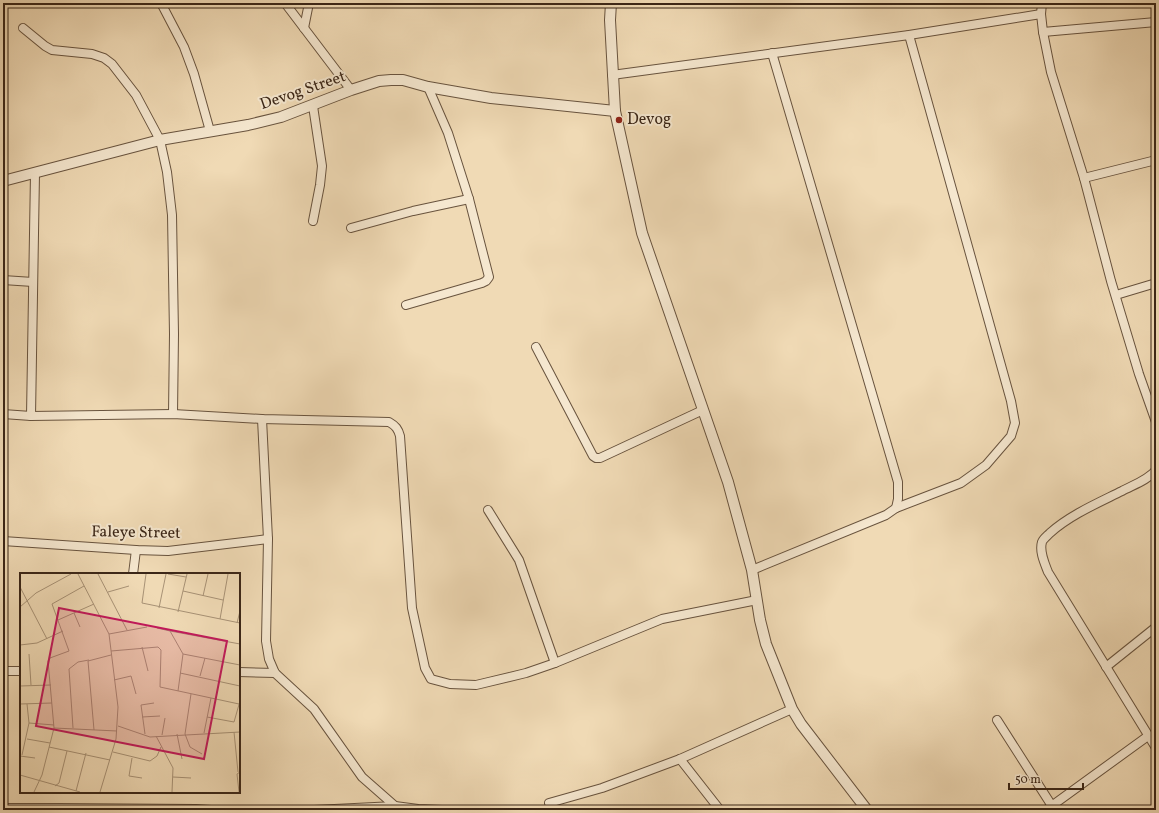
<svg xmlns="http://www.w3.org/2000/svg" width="1159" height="813" font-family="Vollkorn,serif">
<rect width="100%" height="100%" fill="#f0dab5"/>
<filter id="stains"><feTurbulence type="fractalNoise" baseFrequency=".005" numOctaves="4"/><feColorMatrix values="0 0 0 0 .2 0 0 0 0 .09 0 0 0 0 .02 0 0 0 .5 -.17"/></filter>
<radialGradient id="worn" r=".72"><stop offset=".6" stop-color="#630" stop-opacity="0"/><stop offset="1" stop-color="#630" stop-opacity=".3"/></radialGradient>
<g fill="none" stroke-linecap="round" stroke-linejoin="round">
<defs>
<g id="minor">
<path d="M161,3L184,47L194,74L210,131"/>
<path d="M285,3L351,90"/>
<path d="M1042,3L1041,14L1043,32L1051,72L1084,178L1111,281L1139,374L1156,422"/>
<path d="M23,28L45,46L52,50L92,54L104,58L112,64L136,95L160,140L167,172L172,215L174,334L173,414"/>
<path d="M304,28L309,3"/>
<path d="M1043,32L1156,22"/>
<path d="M612,75L909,35L1041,14"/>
<path d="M313,106L322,166L320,185L313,221"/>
<path d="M1084,178L1156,160"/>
<path d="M351,228L413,211L469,199"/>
<path d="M3,280L33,282"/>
<path d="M1116,295L1156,283"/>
<path d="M406,305L482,283L486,281L489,277L469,199L448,133L428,87"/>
<path d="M536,347L593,456L596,458H600L703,410"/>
<path d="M3,414L31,416L173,414L262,419L389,422C396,426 398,429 400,436L412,608L425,668L431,679L450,684L476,685L526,673L555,663L662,619L757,600"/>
<path d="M31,416L35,173"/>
<path d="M262,419L268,539L266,641L269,659L275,673L314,709L362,777L395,806L418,809L442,810"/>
<path d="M1156,470C1148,480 1133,485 1122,491C1098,503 1070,515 1050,533C1047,536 1043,539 1042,542C1039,552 1045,564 1048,572L1156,748"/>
<path d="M896,508L961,483L986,465L1011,436L1015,423L1011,401L909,35"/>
<path d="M488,510L519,560L555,663"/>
<path d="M3,541L136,550L168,551L268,539"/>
<path d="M752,570L886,515L896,508L898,499V482L772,53"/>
<path d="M133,574L136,550"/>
<path d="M1106,667L1156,627"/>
<path d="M3,671H21"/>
<path d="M239,672L275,673"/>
<path d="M997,720L1052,806"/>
<path d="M680,759L720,810"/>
<path d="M549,803L602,788L680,759L792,709"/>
<path d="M3,808H58L196,809L211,810"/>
<path d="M314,810L395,806"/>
<path d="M1046,810L1148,736"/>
</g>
<g id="tertiary">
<path d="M611,3L610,20L615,111L642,233L728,482L752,570L760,620L766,644L792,709L801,724L867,810"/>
<path d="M3,181L160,140L248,125L281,117L351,90L379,81L391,80H403L428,87L491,98L615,111"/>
</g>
</defs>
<use href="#minor" stroke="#68533e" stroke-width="10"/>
<use href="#tertiary" stroke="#68533e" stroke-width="12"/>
<use href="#minor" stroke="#f5e7cf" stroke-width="8"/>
<use href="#tertiary" stroke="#f5e7cf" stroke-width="10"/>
</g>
<circle fill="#8f2418" stroke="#f5e7cf" stroke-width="1.5" cx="619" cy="120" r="4"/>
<g text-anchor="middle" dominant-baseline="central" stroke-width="4" stroke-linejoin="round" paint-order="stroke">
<g font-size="16" fill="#3b2617" stroke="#f5e7cf">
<text transform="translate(303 91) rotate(-19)">Devog Street</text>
<text transform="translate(136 533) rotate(1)">Faleye Street</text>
</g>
<g font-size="16" fill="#3b2617" stroke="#f5e7cf" text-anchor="start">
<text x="627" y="120">Devog</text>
</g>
</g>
<g transform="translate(20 573)">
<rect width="220" height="220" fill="#f0dab5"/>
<path fill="none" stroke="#a89276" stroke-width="1" d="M58,1L89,61L98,134L96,166L80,219M78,1L107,57M126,1L122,30L220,50M148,1L166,4M0,14L27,66M163,18L203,27M88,19L109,13M183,23L188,1M0,34L16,20L51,1M139,35L146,1M158,39L167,1M54,40L60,54M200,46L208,1M38,47L74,31M217,50L220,38M137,55L150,58L163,81L158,118M150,58L220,71M89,61L127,54M0,72L17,70L43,58M122,74L128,98M91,78L138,74L141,77L140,114L219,131M9,81L11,112M163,81L220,92M160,100L220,113M180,103L185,85M94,107L111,103L116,121M0,113L31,112M171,121L165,161L170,174L182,181M0,131L32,130M122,144L140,143M187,144L214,149L220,128M9,150L34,152M98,153L130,164L220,159M34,155L97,158M53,155L49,96L58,89L69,87M74,157L68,88L91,82M214,159L218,199M184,160L191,125M125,161L121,132L134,130M157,161L162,186M142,162L145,145M136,163L153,195L152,219M7,166L30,170M29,174L90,187M93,179L130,188L137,183L141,174M2,182L9,150L7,131M0,183L15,185M112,185L109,203L122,205M0,202L60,219M153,204L171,205M35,213L39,210L47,178M56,218L66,180M14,219L22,202L34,155L28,88L30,85L49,78L32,31L64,13M219,219L217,201L220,199"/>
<path fill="#c2185b" fill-opacity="0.15" stroke="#c2185b" stroke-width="2" d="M39,35L207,68L184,186L16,153Z"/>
<rect width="220" height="220" fill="none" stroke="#3b2617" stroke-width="2"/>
</g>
<rect width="1159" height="813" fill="none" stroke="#f0dab5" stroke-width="16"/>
<rect x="4" y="4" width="1151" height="805" fill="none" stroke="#3b2617" stroke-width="2"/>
<rect x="8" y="8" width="1143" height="797" fill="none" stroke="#3b2617"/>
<path d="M1009 783v6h74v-6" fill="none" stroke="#3b2617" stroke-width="2"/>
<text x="1015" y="783" font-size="12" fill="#3b2617" stroke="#f5e7cf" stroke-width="3" paint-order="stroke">50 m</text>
<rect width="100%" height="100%" filter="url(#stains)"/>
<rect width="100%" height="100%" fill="url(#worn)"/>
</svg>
